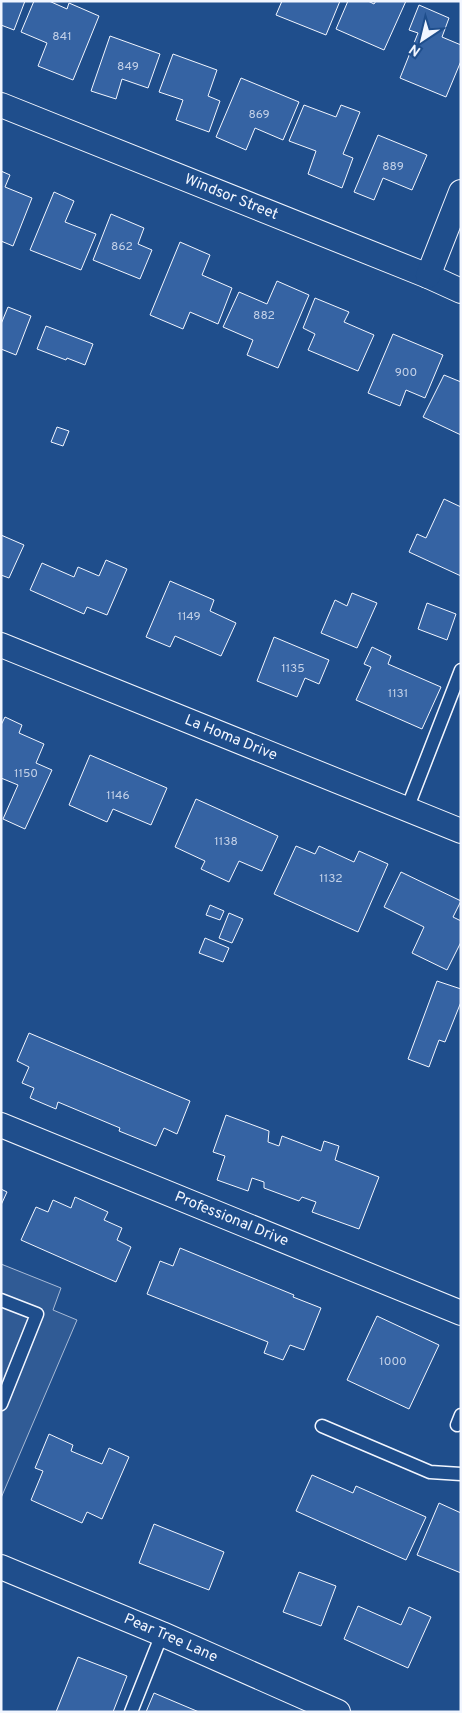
<svg xmlns="http://www.w3.org/2000/svg" width="462" height="1713" font-family="Overpass,sans-serif">
<rect width="100%" height="100%" fill="#1f4e8c"/>
<path fill="#305b95" stroke="#a8bbd7" d="M1,1264L61,1288L53,1310L77,1320L1,1498Z"/>
<g fill="#3563a3" stroke="#f2f6ff">
<path d="M1,1H25L14,30L1,25Z"/>
<path d="M34,1H49L67,9L69,3L99,16L73,80L38,66L47,43L21,32Z"/>
<path d="M282,1H340L326,35L276,15Z"/>
<path d="M348,1H368L374,4L376,1H406L384,50L336,29Z"/>
<path d="M419,5L449,18L442,37L461,45V61L446,97L400,78L418,33L409,30Z"/>
<path d="M110,36L160,54L148,88L122,79L116,99L91,91Z"/>
<path d="M173,54L217,70L208,96L220,101L209,132L176,120L183,100L159,92Z"/>
<path d="M241,78L299,102L283,140L255,128L246,150L216,137Z"/>
<path d="M304,105L336,117L341,105L360,112L343,154L353,158L342,188L308,174L316,151L289,141Z"/>
<path d="M378,135L427,155L412,190L383,178L374,200L354,192Z"/>
<path d="M1,171L10,175L5,187L32,198L13,246L1,241Z"/>
<path d="M54,192L74,201L65,222L96,234L81,270L30,250Z"/>
<path d="M111,214L144,228L138,244L152,250L140,279L93,260Z"/>
<path d="M180,242L210,255L202,275L232,288L218,324L190,312L183,329L150,315Z"/>
<path d="M277,281L309,295L278,368L247,355L253,340L223,327L239,292L267,304Z"/>
<path d="M315,298L349,312L344,322L374,335L358,371L308,350L315,334L303,328Z"/>
<path d="M8,307L31,316L16,355L1,349V324Z"/>
<path d="M46,326L93,344L85,365L67,358L66,360L37,349Z"/>
<path d="M393,334L443,355L425,398L406,390L400,406L368,393Z"/>
<path d="M444,375L461,382V435L423,417Z"/>
<path d="M57,427L69,431L63,446L51,442Z"/>
<path d="M444,499L461,507V576L409,552L417,534L426,538Z"/>
<path d="M1,535L24,545L9,578L1,575Z"/>
<path d="M106,560L127,569L107,615L87,607L84,614L30,590L42,563L74,577L78,567L99,576Z"/>
<path d="M170,581L214,600L210,611L236,623L221,656L175,636L170,647L146,637Z"/>
<path d="M352,593L377,603L357,648L321,633L335,600L347,606Z"/>
<path d="M427,603L456,614L447,640L418,629Z"/>
<path d="M274,637L329,660L319,684L305,678L297,697L257,681Z"/>
<path d="M372,647L391,656L388,664L441,687L422,729L356,700L371,667L364,664Z"/>
<path d="M5,717L22,725L19,733L44,744L36,763L52,770L25,829L3,819L18,785L1,778V725Z"/>
<path d="M90,755L167,788L151,825L113,809L107,822L69,805Z"/>
<path d="M196,799L278,836L262,871L239,861L229,882L201,869L205,861L175,847Z"/>
<path d="M296,846L315,854L319,846L354,862L359,851L388,864L358,932L274,894Z"/>
<path d="M401,872L461,901L453,917L461,921V942L447,970L412,953L424,927L384,907Z"/>
<path d="M210,905L224,911L220,920L206,915Z"/>
<path d="M229,913L243,919L232,943L219,938Z"/>
<path d="M205,938L229,948L223,962L199,953Z"/>
<path d="M437,981L461,989V1002L445,1042L439,1040L429,1067L408,1059Z"/>
<path d="M29,1033L190,1101L177,1134L164,1128L156,1146L119,1131L120,1128L58,1102L56,1109L30,1098L34,1088L22,1083L29,1067L17,1061Z"/>
<path d="M226,1115L269,1131L268,1142L279,1146L282,1136L321,1151L324,1141L339,1146L335,1160L379,1177L359,1229L312,1212L316,1202L302,1197L299,1201L264,1188V1182L252,1178L248,1191L217,1180L225,1156L213,1152Z"/>
<path d="M1,1189L7,1192L1,1205Z"/>
<path d="M75,1197L108,1212L104,1220L122,1228L117,1240L131,1247L116,1282L21,1240L36,1207L48,1212L53,1200L71,1208Z"/>
<path d="M180,1248L294,1295L293,1297L321,1308L304,1350L290,1345L283,1360L264,1353L268,1342L147,1294L160,1261L173,1266Z"/>
<path d="M377,1316L439,1345L409,1409L347,1380Z"/>
<path d="M49,1434L73,1445L71,1451L102,1464L109,1448L129,1457L102,1519L87,1512L82,1523L31,1500L43,1471L35,1468Z"/>
<path d="M312,1475L353,1493L356,1486L426,1517L406,1560L296,1511Z"/>
<path d="M439,1503L461,1513V1573L417,1555Z"/>
<path d="M154,1524L224,1552L209,1590L139,1563Z"/>
<path d="M299,1572L336,1586L321,1626L283,1612Z"/>
<path d="M358,1606L401,1625L409,1607L431,1617L408,1668L344,1639Z"/>
<path d="M78,1657L127,1676L113,1712H56Z"/>
<path d="M154,1693L199,1712H146Z"/>
</g>
<g fill="none" stroke-linecap="round" stroke-linejoin="round">
<defs>
<g id="service">
<path d="M407,809L461,670"/>
<path d="M1,1300L37,1314L1,1404"/>
<path d="M457,1425L461,1415"/>
<path d="M322,1426L430,1472L461,1474"/>
<path d="M131,1712L162,1634"/>
</g>
<g id="minor">
<path id="s1" d="M1,105L428,276L461,291"/>
<path d="M428,276L461,192"/>
<path id="s2" d="M1,645L461,831"/>
<path id="s3" d="M1,1125L461,1313"/>
<path id="s4" d="M1,1567L162,1634L338,1712"/>
</g>
</defs>
<use href="#service" stroke="#f2f6ff" stroke-width="15"/>
<use href="#minor" stroke="#f2f6ff" stroke-width="26"/>
<use href="#service" stroke="#1f4e8c" stroke-width="12"/>
<use href="#minor" stroke="#1f4e8c" stroke-width="24"/>
</g>
<g text-anchor="middle" dominant-baseline="central" stroke-width="4" stroke-linejoin="round" paint-order="stroke">
<g font-size="12" fill="#c3d1e8">
<text x="62" y="37">841</text>
<text x="128" y="67">849</text>
<text x="259" y="115">869</text>
<text x="393" y="167">889</text>
<text x="122" y="247">862</text>
<text x="264" y="316">882</text>
<text x="406" y="373">900</text>
<text x="189" y="617">1149</text>
<text x="293" y="669">1135</text>
<text x="398" y="694">1131</text>
<text x="26" y="774">1150</text>
<text x="118" y="796">1146</text>
<text x="226" y="842">1138</text>
<text x="331" y="879">1132</text>
<text x="393" y="1362">1000</text>
</g>
<g font-size="15" fill="#f2f6ff" stroke="#1f4e8c">
<text stroke="none"><textPath href="#s1" startOffset="248">Windsor Street</textPath></text>
<text stroke="none"><textPath href="#s2" startOffset="248">La Homa Drive</textPath></text>
<text stroke="none"><textPath href="#s3" startOffset="249">Professional Drive</textPath></text>
<text stroke="none"><textPath href="#s4" startOffset="184">Pear Tree Lane</textPath></text>
</g>
</g>
<rect width="462" height="1713" fill="none" stroke="#f2f6ff" stroke-width="5"/>
<g transform="translate(422 40) rotate(215)" stroke="#1f4e8c" stroke-width="4" paint-order="stroke">
<path d="M0-4L9 19L0 12L-9 19Z" fill="#f2f6ff"/>
<text y="-8" font-size="14" font-weight="bold" text-anchor="middle" fill="#f2f6ff">N</text>
</g>
</svg>
